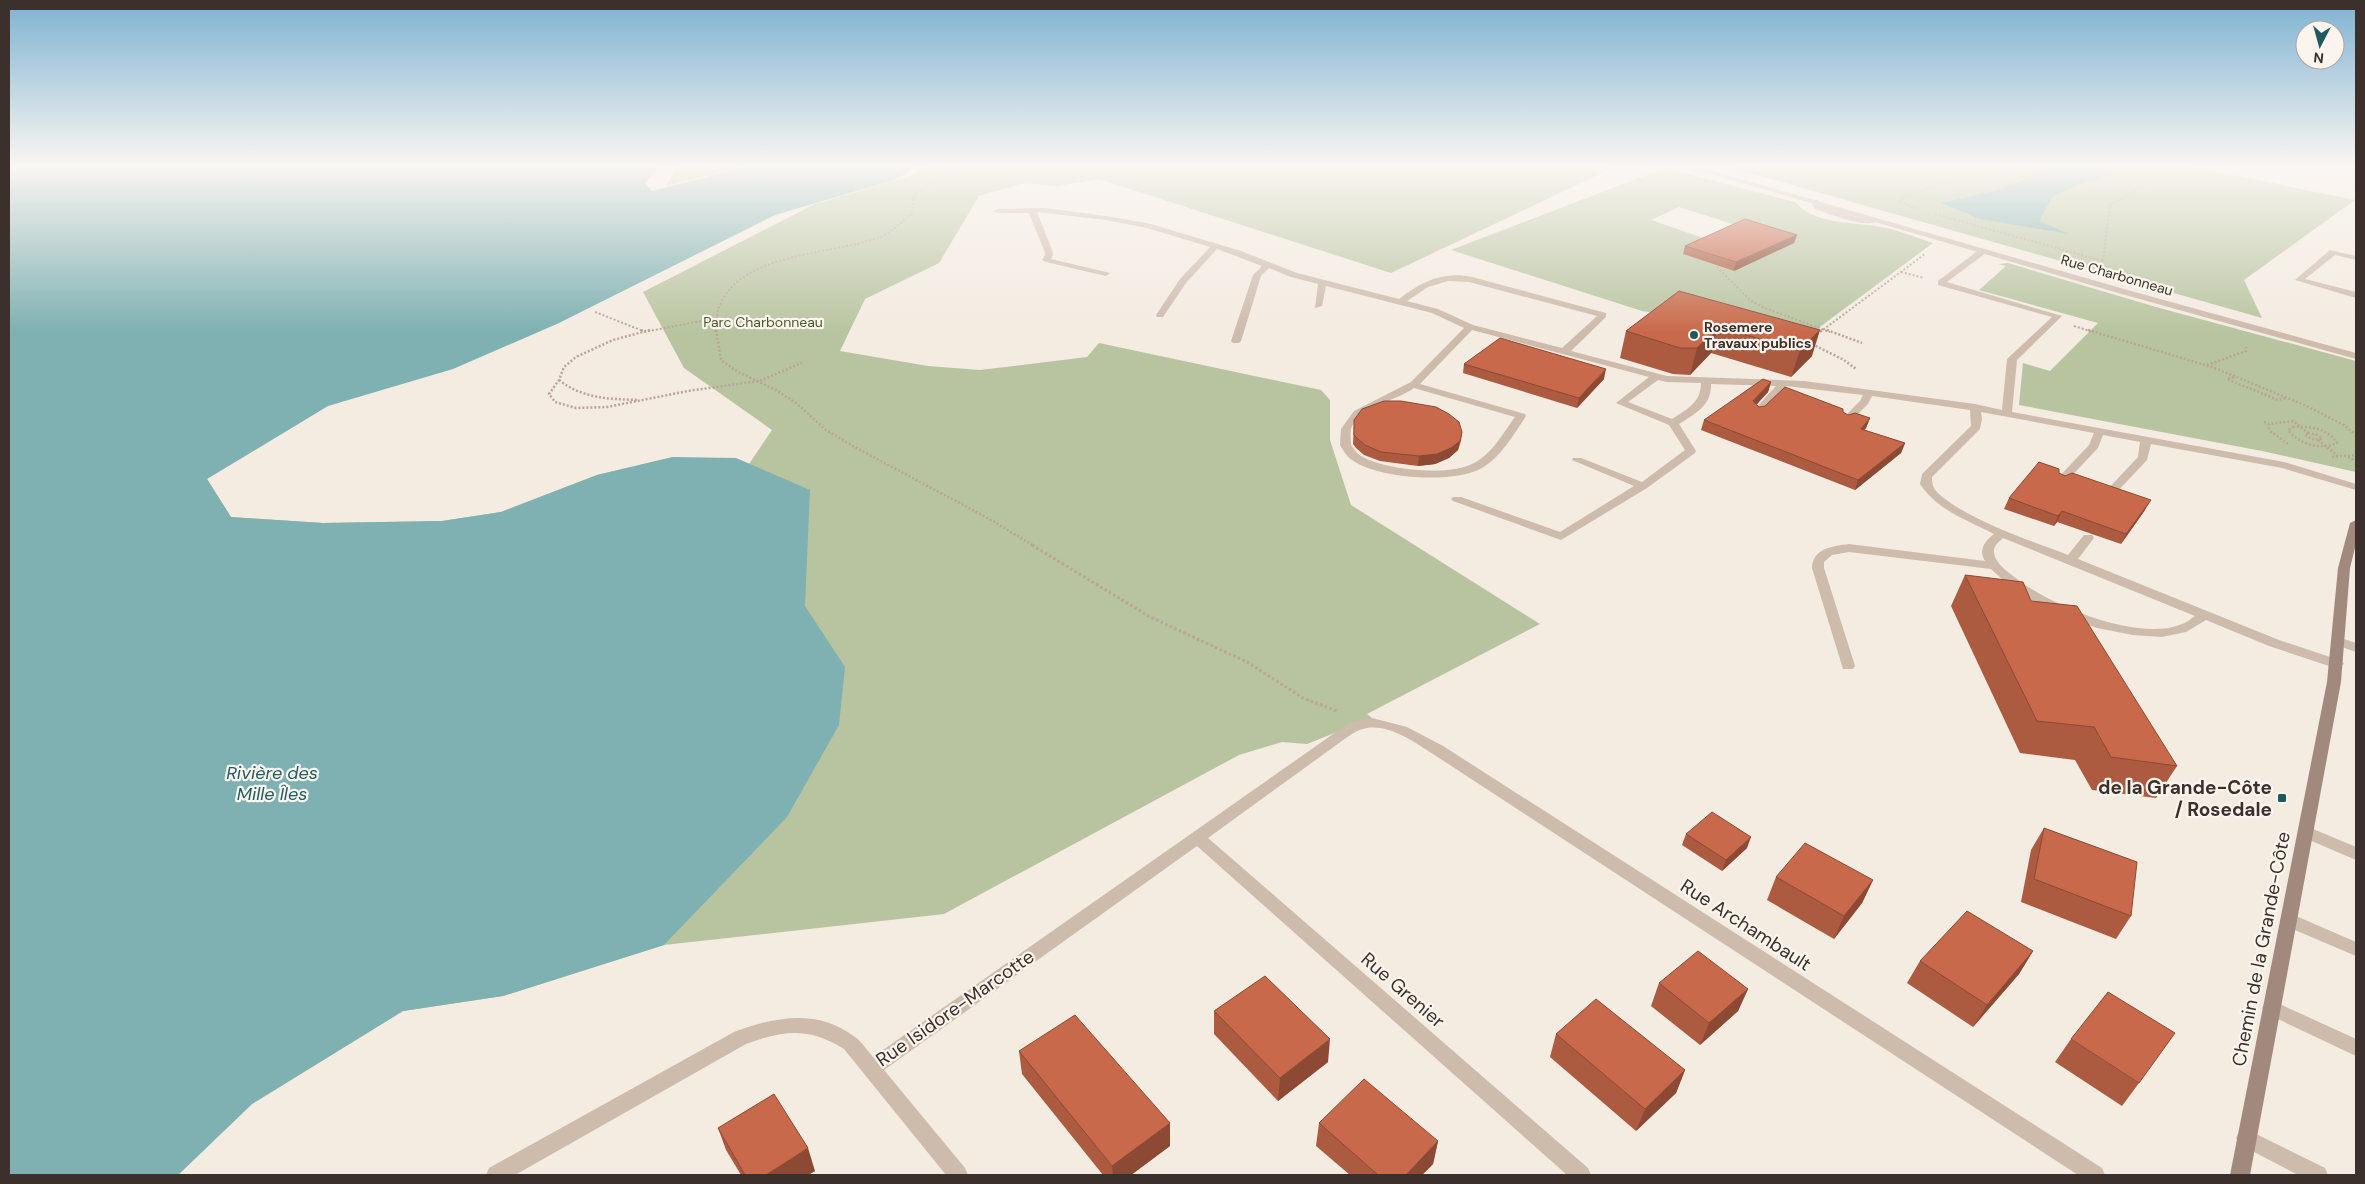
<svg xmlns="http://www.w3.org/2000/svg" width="2365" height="1184" font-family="'DM Sans',sans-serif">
<rect width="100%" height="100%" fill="#f4ebe1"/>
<g fill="#b8c4a0" fill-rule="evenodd">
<path d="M680,166H748L666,186L675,170Z"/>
<path d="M926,166H1617L1391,273L1099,179L1057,186L1024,183L979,196L939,263L865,299L840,351L928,366L980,370L1087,357L1099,343L1321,390L1330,400V440L1351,505L1540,624L1367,714L1372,718L1307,744L1282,742L1239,755L944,914L664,945L503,996L403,1011L252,1104L178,1175H9V552L207,479L231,517L323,523L442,521L501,512L597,475L673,457L749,464L772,430L684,368L643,292L815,204L909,176Z"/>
<path d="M1725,166H2188L2355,200L2244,280L2262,318Z"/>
<path d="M1665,168L1795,202C1814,224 1850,222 1876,226C1895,229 1915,237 1933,243L1809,335L1642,311L1451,250ZM1679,207L1793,243L1734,271L1684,254L1712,241L1651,220Z"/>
<path d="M2008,263L2156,307L2356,361V472L2262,451L2019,405L2023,363L2050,371L2098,323L1979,290L2006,266L1998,264Z"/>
</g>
<g fill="#7fb0b2">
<path d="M9,166H663L656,170L645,183L652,191L751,166H918L894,180L775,215L559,323L453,369L328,406L207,479L231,517L323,523L442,521L501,512L597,475L673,457L736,458L810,490L805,606L845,667L839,725L787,817L664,945L503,996L403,1011L252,1104L178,1175H9Z"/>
<path d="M2060,166H2084L2112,171L2098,180L2081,184L2053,196L2039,221L2069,234L1975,218L1971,215L1941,203L1994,191Z"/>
</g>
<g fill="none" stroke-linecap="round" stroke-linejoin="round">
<g stroke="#b9a596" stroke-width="2" stroke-dasharray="2 2" stroke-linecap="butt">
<path d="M2105,166H2139"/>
<path d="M1900,201L1919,210"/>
<path d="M1899,202L1908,195L1970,176L2000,178L2039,166"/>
<path d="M1935,214L2103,261"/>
<path d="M2103,261L2110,205L2145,186L2149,166"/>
<path d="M1717,267L1750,300L1762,307L1830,332"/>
<path d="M1901,272L1924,278"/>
<path d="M595,312L643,331"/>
<path d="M2074,326L2093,332"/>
<path d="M644,332L717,318"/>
<path d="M715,332C717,323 716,313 720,305C742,252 832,255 880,237C891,233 901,222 911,215L915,194L938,180L979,166"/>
<path d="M1820,332L1925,254"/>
</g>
<g stroke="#b9a596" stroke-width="2.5" stroke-dasharray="2 2" stroke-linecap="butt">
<path d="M641,330L643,331"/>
<path d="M650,330L613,340L576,357L564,367L559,380L549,394L555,402L576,408L607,407L688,391L759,381L802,363"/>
<path d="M716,330L721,360L738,372L776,390L796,403L826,430L851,445L993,521L1034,546"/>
<path d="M1827,330L1862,343"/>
<path d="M2088,330L2212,367L2307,406L2344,425L2356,435"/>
<path d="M1817,334L1822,330"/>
<path d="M1812,344L1844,360L1856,369"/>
<path d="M2207,365L2246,351V347"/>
<path d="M2234,377L2227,379L2278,400L2286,398"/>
<path d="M559,380C583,399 610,399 639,400"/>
<path d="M2264,422L2269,424"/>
<path d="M2293,427C2309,426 2328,428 2337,443C2321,451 2299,444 2288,430Z"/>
<path d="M2308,433L2318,435L2322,439L2314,440L2305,435Z"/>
<path d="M2318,440L2338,456"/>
<path d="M2288,444L2269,430V424L2293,421L2308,433"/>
<path d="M2332,457L2356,455"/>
<path d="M2348,457L2356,461"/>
</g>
<path stroke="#b9a596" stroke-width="3" stroke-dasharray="2.5 2.5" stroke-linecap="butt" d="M1032,545L1150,617L1247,662L1303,698L1337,711"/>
<g fill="#cdbbac" fill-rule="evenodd">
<path d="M1812,200H1818L1821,205L1860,218H1877L1881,220C1867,230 1831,214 1815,209L1811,202Z"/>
<path d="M1044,208L1106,216L1151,224L1241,251L1297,273L1399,299C1421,282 1443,271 1472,277L1606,313V317L1571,351L1667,376L1804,381L1975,404L2002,410L2007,359L2052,317L1938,285V281L1980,249H1986V253L1947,282L2062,316L2017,360L2012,412L2284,462L2356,484V490L2282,468L2151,444L2147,460L2115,494L2111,495L2105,492L2138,457L2140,442L2103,435L2098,448L2065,483L2061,484L2055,481L2089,445L2094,433L1981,412L1982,419L1980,429L1932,477C1932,484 1933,489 1939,494C1968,520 2031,541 2068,555L2084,535H2092L2094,538L2078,559L2279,640L2342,661L2344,664L2337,668L2332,667L2269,646L2206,620L2186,632L2162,637L2133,635L2097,628L2066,617L2038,604L2014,590L1991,569L1849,552L1832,555L1824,562V568L1855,666L1853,669H1843L1812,568C1813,548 1833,546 1849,544L1985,561C1978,550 1985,541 1994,534C1967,520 1937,510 1920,484L1922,474L1971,426L1970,410L1872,396L1868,404L1850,422L1846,423L1841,420L1860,401L1863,395L1786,386L1784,392L1761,414L1757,415L1752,412L1776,386L1711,384C1712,405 1695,414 1679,424L1696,451L1695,453L1647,488L1561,540L1453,501L1451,499L1453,497H1461L1560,532L1634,486L1572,460L1573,458H1581L1642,482L1685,450L1669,425L1616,403L1649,377L1472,330L1420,384L1525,414L1526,416C1514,434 1501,457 1482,468C1454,484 1378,479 1352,460C1347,457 1343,450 1340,445L1341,429L1354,411L1411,382L1464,328L1432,313L1326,286L1322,306L1315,308L1318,284L1291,277L1269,268L1261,276L1241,341L1239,343H1233L1231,341L1253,275L1262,266L1217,249L1186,283L1163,317H1157L1156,315L1180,279L1210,247L1147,228L1106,220L1037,212L1052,250L1053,255L1051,259L1110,273L1106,276L1046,262L1042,260L1045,255L1044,250L1029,213H998L994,211L998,209ZM1448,281L1469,282L1597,316L1562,348L1473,325L1438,309L1407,301L1428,287ZM1658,380L1667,382L1701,383C1701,403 1687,409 1672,419L1628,402ZM1414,388L1515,417C1503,433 1492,454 1474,463C1450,477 1384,470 1361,456C1357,454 1354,449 1351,445C1351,440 1350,434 1351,429C1357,408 1398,400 1414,388ZM2003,538L2195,616C2191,618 2187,623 2182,624C2138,643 2048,605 2013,576C2007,571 1995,563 1994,553C1993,546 1999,542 2003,538Z"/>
<path d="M2330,250L2356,256V260L2335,255L2305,279L2356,292V298L2295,280Z"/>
<path d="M2338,637L2356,643V652L2333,644L2331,641Z"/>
<path d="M2289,913L2356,942V956L2283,925L2281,920L2283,915Z"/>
<path d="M2271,1000L2356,1039V1056L2265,1013L2262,1008L2265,1003Z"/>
<path d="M2246,1129L2325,1168L2328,1175H2298L2239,1144L2236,1138L2239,1132Z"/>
</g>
<g fill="#cdbbac" fill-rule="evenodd">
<path d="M1684,166H1695L2124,289L2356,353V359L2118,293Z"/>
<path d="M1372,718L1407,727L1443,746L2102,1168L2105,1175H2078L1433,754C1414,742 1387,722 1363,729C1357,730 1351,735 1346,738L1208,838L1588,1168L1591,1175H1567L1197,846L884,1070L965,1168L968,1175H946L844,1049C809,1027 784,1030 746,1044L515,1175H486L489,1168L734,1032C775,1017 817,1008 855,1037C862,1042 867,1050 873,1057L1336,732L1354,721Z"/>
<path d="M2306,826L2356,847V860L2300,836L2298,832L2300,828Z"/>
</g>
<path fill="#a18a7d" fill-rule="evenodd" d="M2356,520V544L2350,568L2341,682L2250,1175H2230L2327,682L2338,568L2350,523Z"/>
</g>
<g fill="#ac5a40">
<path d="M1797,235L1794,243L1734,271L1683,254L1685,246Z"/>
<path d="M1679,291L1812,356L1791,377L1711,353L1690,375L1673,374L1620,358L1626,331Z"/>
<path d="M1464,364L1604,379L1577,408L1463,373Z"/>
<path d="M1771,382L1768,392L1756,404L1759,407L1843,412L1848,415L1870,418L1866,428L1864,430L1905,443L1901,453L1855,490L1701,430L1704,420Z"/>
<path d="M1354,420L1462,432L1461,441L1458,450L1449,458L1435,464L1418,466L1380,461L1364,455L1356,448L1353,444Z"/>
<path d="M2059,473L2145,510L2121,544L2057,522L2054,526L2004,509L2009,498Z"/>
<path d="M1965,575L2031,601L2177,766L2156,798L2092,790L2075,760L2020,753L1951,606Z"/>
<path d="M2044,828L2131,916L2116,939L2021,902L2031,850Z"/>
<path d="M1686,834L1747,848L1722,871L1682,845Z"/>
<path d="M1776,877L1873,880L1862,903L1834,939L1767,900Z"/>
<path d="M2033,951L2019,974L1973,1027L1907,983L1920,961Z"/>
<path d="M1659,983L1748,989L1738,1011L1700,1045L1651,1006Z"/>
<path d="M1214,1011L1328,1062L1278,1101L1214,1034Z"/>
<path d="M1556,1034L1685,1070L1676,1093L1636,1131L1550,1057Z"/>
<path d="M2071,1039L2139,1083L2122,1106L2055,1062Z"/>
<path d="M1019,1051L1170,1146L1131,1175H1103L1022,1074Z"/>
<path d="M1319,1123L1438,1141L1433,1164L1422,1175H1350L1316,1146Z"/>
<path d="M718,1128L815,1171L808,1175H741L726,1150Z"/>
</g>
<g fill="#8c4a34">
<path d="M1797,235L1794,243L1734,271L1736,262Z"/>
<path d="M1718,327L1711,353L1690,375L1697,348Z"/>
<path d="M1820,330L1812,356L1791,377L1800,350Z"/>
<path d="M1606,369L1604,379L1577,408L1579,398Z"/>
<path d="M1771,382L1768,392L1751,411L1753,401Z"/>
<path d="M1870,418L1866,428L1857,439L1861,429Z"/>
<path d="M1462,432L1458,450L1449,458L1435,464L1418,466L1419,456Z"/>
<path d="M1905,443L1901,453L1855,490L1858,480Z"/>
<path d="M2151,500L2145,510L2121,544L2126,534Z"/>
<path d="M2062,511L2057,522L2054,526L2058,516Z"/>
<path d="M1751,837L1747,848L1722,871L1726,860Z"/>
<path d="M1873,880L1862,903L1834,939L1844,916Z"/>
<path d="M2033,951L2019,974L1973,1027L1987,1005Z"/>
<path d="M1748,989L1738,1011L1700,1045L1709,1023Z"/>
<path d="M1330,1039L1328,1062L1278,1101L1280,1078Z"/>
<path d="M1685,1070L1676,1093L1636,1131L1645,1109Z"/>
<path d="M1170,1123V1146L1131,1175H1113L1112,1166Z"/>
<path d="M1438,1141L1433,1164L1422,1175H1406Z"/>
<path d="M808,1148L815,1171L808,1175H766Z"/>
</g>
<g fill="#c8694b" stroke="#8c4a34">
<path d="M1745,219L1797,235L1736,262L1685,246Z"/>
<path d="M1679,291L1820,330L1800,350L1718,327L1697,348H1680L1626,331Z"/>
<path d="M1500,338L1606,369L1579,398L1464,364Z"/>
<path d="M1763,379L1771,382L1753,401L1759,407L1765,406L1785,387L1843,409V412L1848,415L1855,413L1870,418L1861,429L1905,443L1858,480L1704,420Z"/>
<path d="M1384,401H1401L1436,407L1449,414L1459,422L1462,432L1460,441L1451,448L1437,454L1419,456L1381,452L1365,445L1357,438L1354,435V420L1362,409Z"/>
<path d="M2039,462L2059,469V473L2065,476L2072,473L2151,500L2126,534L2062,511L2058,516L2009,498Z"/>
<path d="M1965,575L2023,582L2031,601L2077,606L2177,766L2111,757L2094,727L2037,721Z"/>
<path d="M1712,812L1751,837L1726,860L1686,834Z"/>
<path d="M2044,828L2137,862L2131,916L2034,879Z"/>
<path d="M1805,843L1873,880L1844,916L1776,877Z"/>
<path d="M1967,911L2033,951L1987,1005L1920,961Z"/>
<path d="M1698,951L1748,989L1709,1023L1659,983Z"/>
<path d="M1265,976L1330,1039L1280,1078L1214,1011Z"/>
<path d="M2108,992L2175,1033L2139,1083L2071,1039Z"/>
<path d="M1596,999L1685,1070L1645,1109L1556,1034Z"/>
<path d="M1075,1015L1170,1123L1112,1166L1019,1051Z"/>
<path d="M1364,1079L1438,1141L1406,1175H1378L1319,1123Z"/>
<path d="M774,1094L808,1148L766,1175H745L718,1128Z"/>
</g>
<linearGradient id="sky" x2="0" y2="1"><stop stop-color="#7eb2d2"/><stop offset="0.5" stop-color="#faf6f2"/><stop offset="1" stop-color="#faf6f2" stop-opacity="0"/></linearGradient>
<rect width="2365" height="332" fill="url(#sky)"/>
<g fill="#1f5a5e" stroke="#fbf5ee" stroke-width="2">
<circle cx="1694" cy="335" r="5"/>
<rect x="2277" y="793" width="10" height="10" rx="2.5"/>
</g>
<g text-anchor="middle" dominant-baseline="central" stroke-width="4.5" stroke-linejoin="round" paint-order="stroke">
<g font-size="14" fill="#3b302b" stroke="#fbf5ee">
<text transform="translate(2117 275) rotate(16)">Rue Charbonneau</text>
</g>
<g font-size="14" fill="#4a5a2e" stroke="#fbf5ee">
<text x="763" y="322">Parc Charbonneau</text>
</g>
<g font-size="14" font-weight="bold" fill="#3b302b" stroke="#fbf5ee" text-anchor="start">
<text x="1704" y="327">Rosemere<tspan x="1704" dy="16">Travaux publics</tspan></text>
</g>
<g font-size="18" font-style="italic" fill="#1f5a5e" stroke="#fbf5ee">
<text x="272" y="773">Rivière des<tspan x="272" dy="21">Mille Îles</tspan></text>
</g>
<g font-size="19" font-weight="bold" fill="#3b302b" stroke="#fbf5ee" text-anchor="end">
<text x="2272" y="787">de la Grande-Côte<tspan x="2272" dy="22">/ Rosedale</tspan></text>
</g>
<g font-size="19" fill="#3b302b" stroke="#fbf5ee">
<text transform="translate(1746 925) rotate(33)">Rue Archambault</text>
<text transform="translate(2261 949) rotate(-79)">Chemin de la Grande-Côte</text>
<text transform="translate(1403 990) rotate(41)">Rue Grenier</text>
<text transform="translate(955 1008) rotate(-35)">Rue Isidore-Marcotte</text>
</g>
</g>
<rect width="2365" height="1184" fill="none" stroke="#3b302b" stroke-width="20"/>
<g transform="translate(2320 45) rotate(186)"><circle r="24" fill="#fbf5ee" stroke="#aea6a0"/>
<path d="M0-4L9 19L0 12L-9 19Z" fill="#1f5a5e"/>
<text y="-8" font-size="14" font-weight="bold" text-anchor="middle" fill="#3b302b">N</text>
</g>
</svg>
